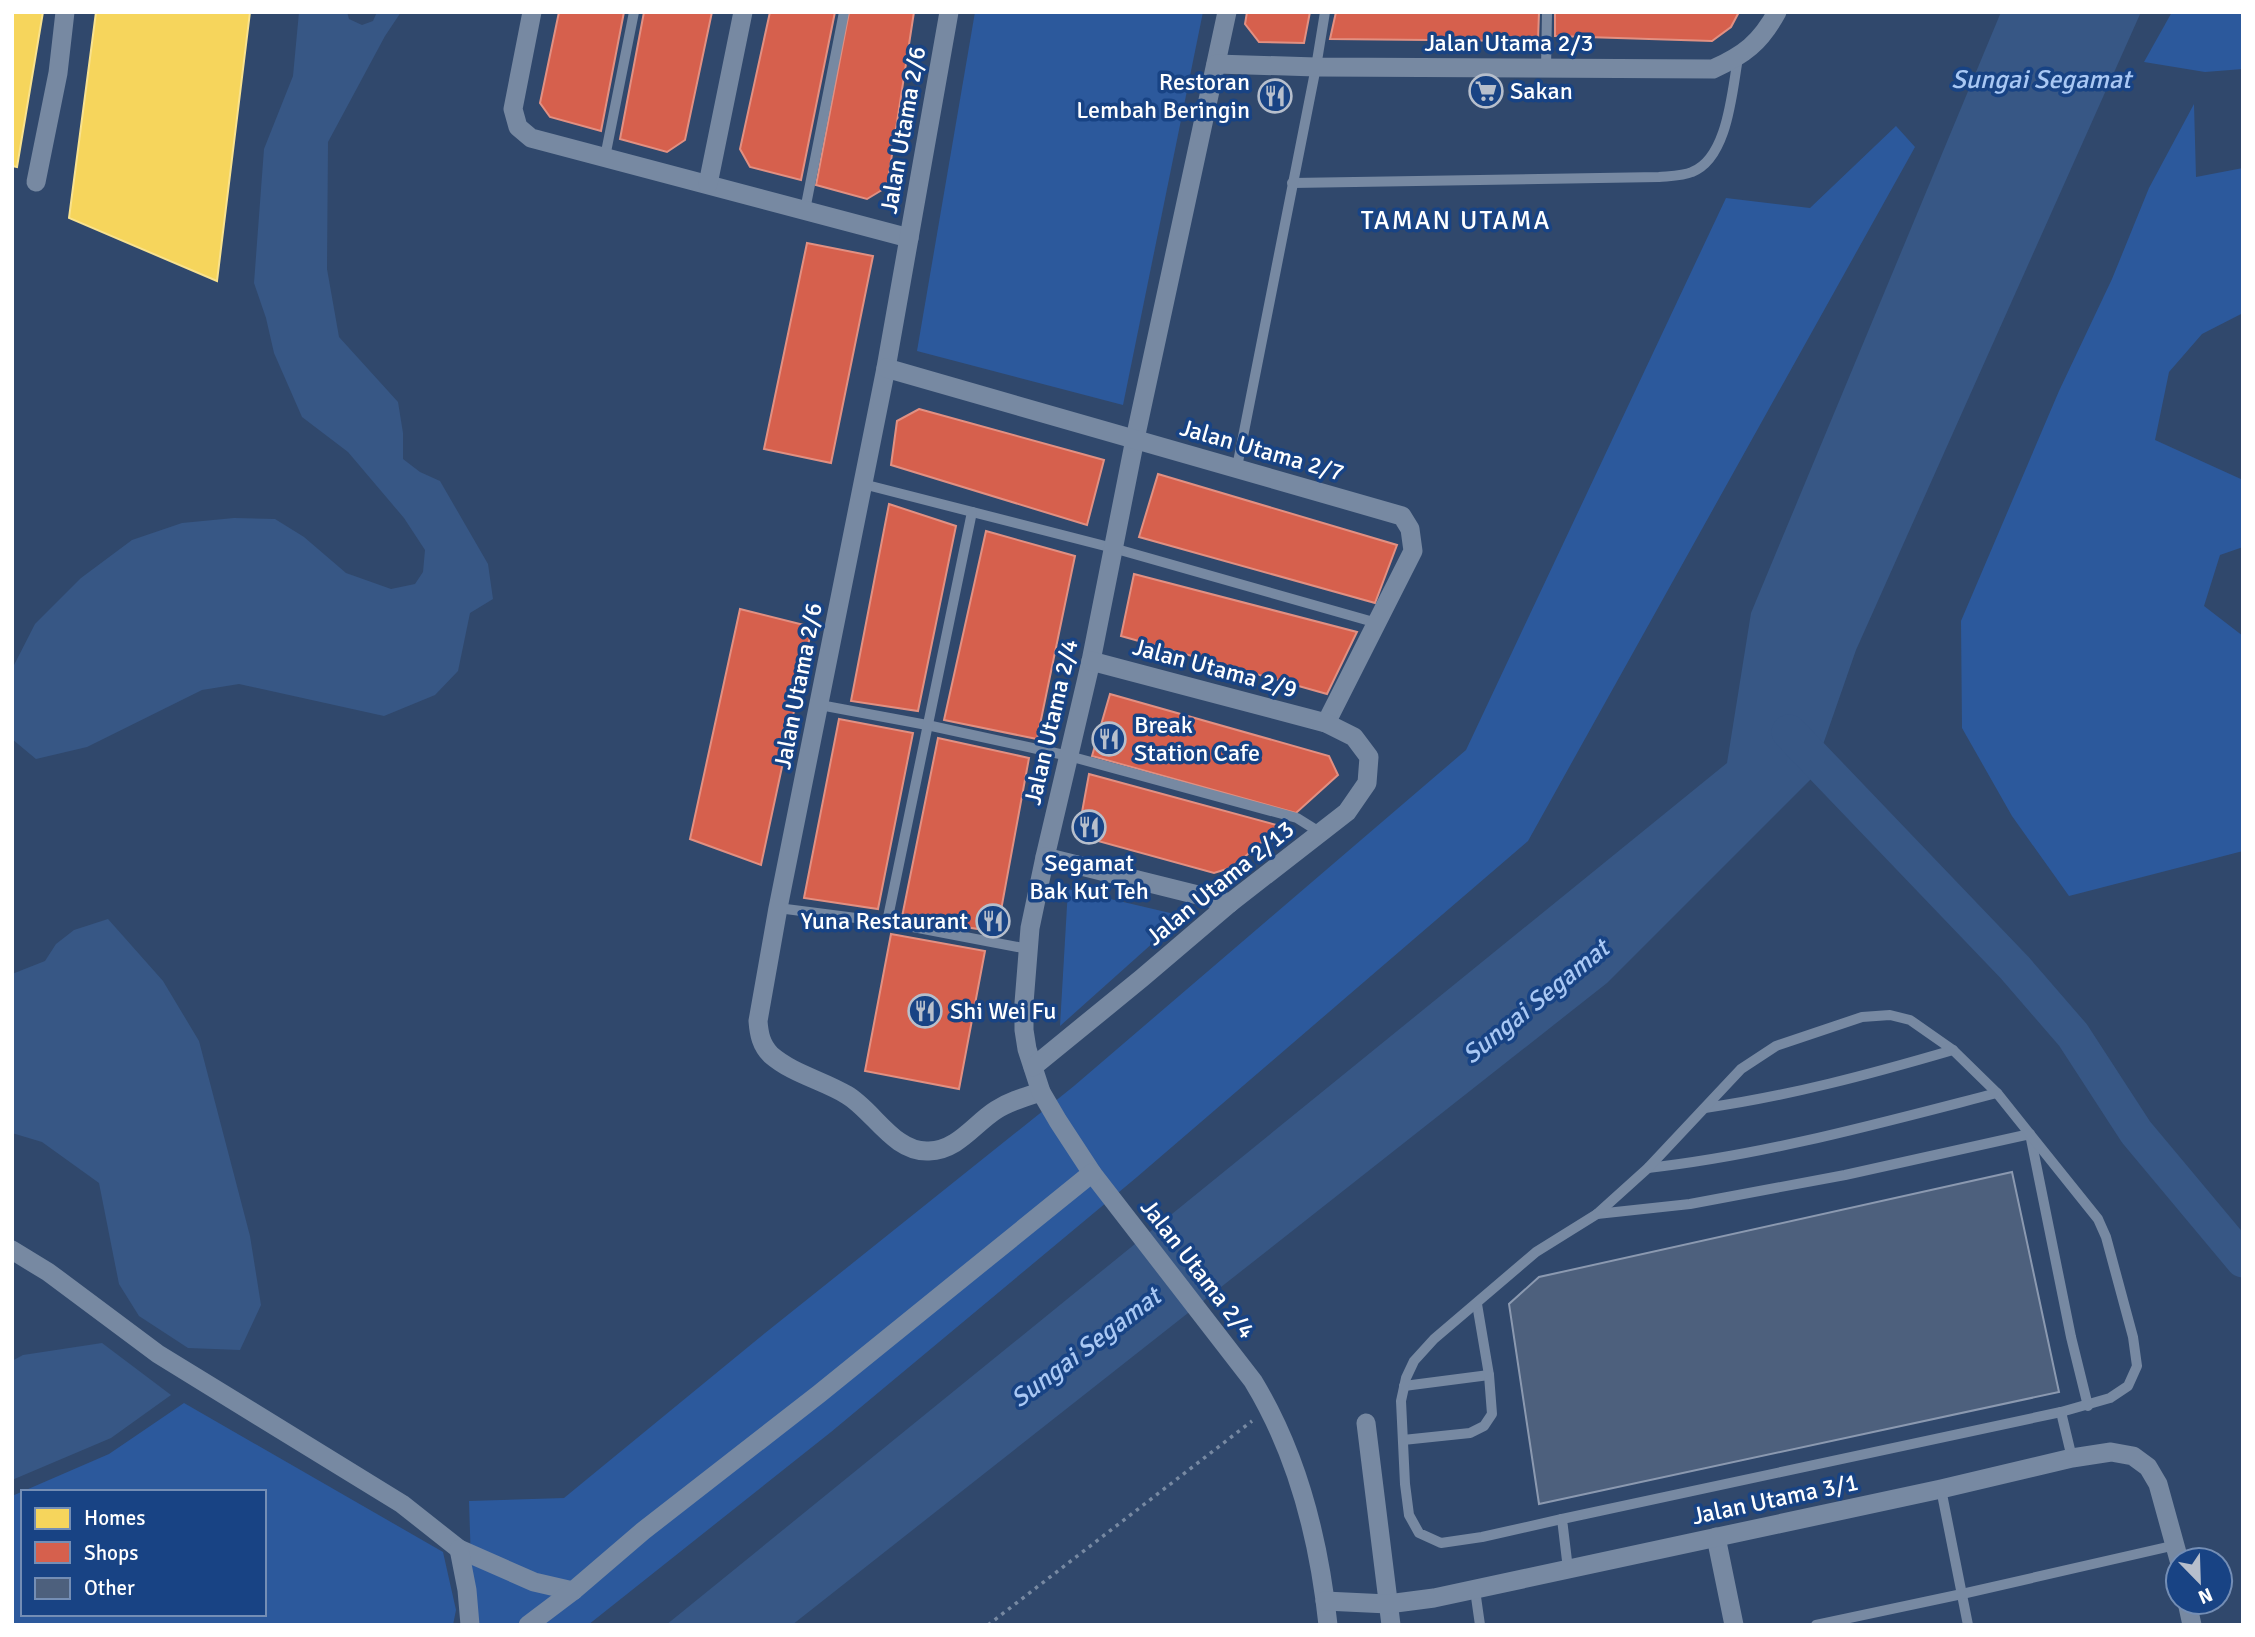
<svg xmlns="http://www.w3.org/2000/svg" width="2255" height="1637" font-family="Signika,sans-serif">
<rect width="100%" height="100%" fill="#30486c"/>
<g fill="#2c599c" fill-rule="evenodd">
<path d="M975,12H1203L1123,405L917,351Z"/>
<path d="M2172,12H2243V69L2205,72L2144,62Z"/>
<path d="M2194,104L2196,177L2243,168V313L2202,334L2169,372L2155,440L2243,480V547L2220,555L2204,606L2243,636V851L2069,896L2012,816L1962,728L1961,621L2059,391L2112,279L2149,188Z"/>
<path d="M1896,126L1915,147L1528,841L1137,1177L831,1432L588,1625H473L469,1501L564,1498L759,1338L1074,1086L1466,750L1726,198L1810,208Z"/>
<path d="M1068,889L1183,916L1060,1026Z"/>
<path d="M184,1403L443,1552L456,1610L453,1625H12V1496L109,1454ZM23,1492H264V1614H23Z"/>
</g>
<g fill="#375785">
<path d="M299,12H347L349,19L362,25L373,21L377,12H401L385,36L328,142L327,269L339,337L398,402L403,433V459L420,472L440,481L488,564L493,599L470,613L458,671L435,695L384,716L239,684L202,690L87,747L36,759L12,739V669L35,624L81,578L132,540L182,523L234,518L275,519L304,537L346,573L391,589L415,584L423,572L425,550L404,518L348,452L302,417L274,353L266,318L254,283L264,149L293,76Z"/>
<path d="M2001,12H2141L1856,650L1811,779L1607,983L792,1625H666L1727,763L1751,613Z"/>
<path d="M108,919L163,981L199,1041L250,1236L261,1305L240,1350L188,1348L139,1316L119,1284L99,1183L42,1142L12,1133V974L45,961L56,944L74,930Z"/>
<path d="M102,1343L171,1395L111,1438L12,1480V1361L23,1355Z"/>
</g>
<g fill="#f6d55c" stroke="#f9e28d" stroke-width="2">
<path d="M12,12H43L17,167L12,166Z"/>
<path d="M96,12H250L217,281L69,218Z"/>
</g>
<g fill="#d6604d" stroke="#e29082" stroke-width="2">
<path d="M559,12H624L601,131L550,117L540,103Z"/>
<path d="M644,12H712L685,140L667,152L620,139Z"/>
<path d="M770,12H835L801,180L750,167L740,149Z"/>
<path d="M849,12H914L887,187L867,199L816,185Z"/>
<path d="M1247,12H1310L1304,43L1259,42L1245,24Z"/>
<path d="M1336,12H1539L1538,41L1330,39Z"/>
<path d="M1555,12H1739L1731,27L1712,41L1555,36Z"/>
<path d="M807,243L873,256L831,463L764,449Z"/>
<path d="M919,409L1104,460L1087,525L891,465L897,421Z"/>
<path d="M1158,474L1397,545L1375,603L1139,537Z"/>
<path d="M889,504L956,526L918,711L851,701Z"/>
<path d="M986,531L1075,556L1037,739L944,720Z"/>
<path d="M1134,574L1357,632L1327,694L1121,636Z"/>
<path d="M740,609L812,627L761,865L690,839Z"/>
<path d="M1110,694L1329,756L1338,775L1296,813L1092,756Z"/>
<path d="M839,719L913,733L878,909L804,898Z"/>
<path d="M938,738L1029,758L997,932L902,917Z"/>
<path d="M1089,774L1280,826L1233,867L1214,873L1087,838L1080,823Z"/>
<path d="M891,934L985,951L959,1089L865,1071Z"/>
</g>
<g fill="none" stroke-linecap="round" stroke-linejoin="round">
<path stroke="#375785" stroke-width="35" d="M1789,732L2015,968L2073,1035L2136,1132L2243,1260"/>
</g>
<path fill="#4d607d" stroke="#8b99b0" stroke-width="2" d="M2012,1172L2059,1392L1539,1504L1509,1304L1539,1277Z"/>
<g fill="none" stroke-linecap="round" stroke-linejoin="round">
<path stroke="#7789a2" stroke-width="3.5" stroke-dasharray="3.5 5" stroke-linecap="butt" d="M988,1625L1252,1421"/>
<g stroke="#7789a2" stroke-width="10">
<path d="M1546,68L1547,12"/>
<path d="M605,157L634,12"/>
<path d="M1292,183L1659,177C1669,176 1683,176 1692,172C1728,158 1732,91 1738,58"/>
<path d="M805,210L844,12"/>
<path d="M1237,467L1316,67L1325,12"/>
<path d="M863,484L1113,548L1377,623"/>
<path d="M820,705L927,725L1069,756L1297,818L1321,833"/>
<path d="M778,908L887,922L1028,949"/>
<path d="M887,922L972,512"/>
<path d="M1705,1108C1789,1096 1871,1074 1953,1050"/>
<path d="M1648,1168C1765,1155 1884,1122 1997,1093"/>
<path d="M1597,1214L1690,1204L1845,1175L2030,1134L2071,1337L2088,1406"/>
<path d="M1404,1386L1489,1375"/>
<path d="M1403,1440L1470,1433L1484,1426L1492,1414L1489,1375L1477,1304"/>
<path d="M1941,1489L1968,1625"/>
<path d="M1562,1519L1482,1537L1441,1543L1419,1533L1409,1515L1405,1484L1401,1401L1406,1378L1414,1361L1434,1339L1536,1252L1597,1214L1648,1168L1741,1069L1776,1046L1862,1017L1890,1015L1910,1020L1953,1050L1997,1093L2098,1219L2106,1237L2133,1337L2137,1366L2128,1386L2110,1398L2061,1412L2072,1458"/>
<path d="M1568,1569L1562,1519L2061,1412"/>
<path d="M1475,1590L1480,1625"/>
<path d="M1816,1625L1962,1594L2176,1545"/>
</g>
<g stroke="#7789a2" stroke-width="19">
<path d="M532,12L513,109L518,127L531,138L909,238"/>
<path d="M949,12L886,368L778,908L758,1021C759,1034 761,1045 771,1055C793,1074 822,1080 847,1095C874,1111 894,1153 929,1151C958,1150 974,1124 996,1110C1010,1101 1025,1097 1041,1092"/>
<path d="M1227,12L1135,439L1091,661L1045,857L1030,928L1024,1003V1030L1027,1049L1041,1092L1058,1121L1092,1173L1253,1381C1298,1455 1319,1539 1328,1625"/>
<path d="M1216,64L1316,67L1713,69C1744,55 1760,43 1777,12"/>
<path d="M36,182L58,73L65,12"/>
<path d="M708,184L743,12"/>
<path d="M886,368L1402,516L1410,529L1413,551L1326,723"/>
<path d="M1045,857L1230,903"/>
<path d="M1033,1067L1142,978L1230,903L1347,812L1367,783L1369,757L1354,737L1326,723L1091,661"/>
<path d="M12,1250L48,1272L158,1354L402,1504L459,1549L534,1582L573,1591"/>
<path d="M1366,1423L1391,1625"/>
<path d="M1716,1537L1734,1625"/>
<path d="M459,1549L467,1590L470,1625"/>
<path d="M1325,1601L1388,1604L1434,1598L1941,1489L2072,1458L2111,1452L2133,1456L2148,1467L2158,1484L2179,1560"/>
<path d="M2187,1602L2192,1625"/>
<path d="M528,1625L573,1591L643,1531L819,1394L1092,1173"/>
</g>
</g>
<defs>
<symbol id="supermarket-ring" viewBox="-11 -11 22 22"><circle r="9.5" fill="#184384" stroke="#b7bfcc" stroke-width="1.5"/><path d="M-6-5.5h2.5l.6 2H6L4.5 2H-2.5L-4.4-4H-6ZM-1.5 3.2a1.3 1.3 0 1 0 .1 0ZM3 3.2a1.3 1.3 0 1 0 .1 0Z" fill="#b7bfcc"/></symbol>
<symbol id="restaurant-ring" viewBox="-11 -11 22 22"><circle r="9.5" fill="#184384" stroke="#b7bfcc" stroke-width="1.5"/><path d="M-5-6h1v4h1v-4h1v4h1v-4h1v5L-1.5 .5V6h-2V.5L-5-1ZM5-6V6H3V1.5H1.5Q1.5-4 5-6Z" fill="#b7bfcc"/></symbol>
</defs>
<g fill-rule="evenodd">
<use href="#supermarket-ring" x="1467" y="72" width="38" height="38"/>
<use href="#restaurant-ring" x="1256" y="77" width="38" height="38"/>
<use href="#restaurant-ring" x="1090" y="720" width="38" height="38"/>
<use href="#restaurant-ring" x="1070" y="808" width="38" height="38"/>
<use href="#restaurant-ring" x="974" y="902" width="38" height="38"/>
<use href="#restaurant-ring" x="906" y="992" width="38" height="38"/>
</g>
<g text-anchor="middle" dominant-baseline="central" stroke-width="7" stroke-linejoin="round" paint-order="stroke">
<g font-size="24" fill="#fff" stroke="#184384">
<text x="1509" y="43">Jalan Utama 2/3</text>
<text transform="translate(903 130) rotate(-80)">Jalan Utama 2/6</text>
<text transform="translate(1262 450) rotate(16)">Jalan Utama 2/7</text>
<text transform="translate(1215 668) rotate(15)">Jalan Utama 2/9</text>
<text transform="translate(798 686) rotate(-79)">Jalan Utama 2/6</text>
<text transform="translate(1051 722) rotate(-77)">Jalan Utama 2/4</text>
<text transform="translate(1220 883) rotate(-39)">Jalan Utama 2/13</text>
<text transform="translate(1198 1269) rotate(52)">Jalan Utama 2/4</text>
<text transform="translate(1775 1499) rotate(-12)">Jalan Utama 3/1</text>
</g>
<g font-size="24" fill="#fff" stroke="#184384" text-anchor="start">
<text x="1250" y="82" text-anchor="end">Restoran<tspan x="1250" dy="28">Lembah Beringin</tspan></text>
<text x="1510" y="91">Sakan</text>
<text x="1134" y="725">Break<tspan x="1134" dy="28">Station Cafe</tspan></text>
<text x="1089" y="863" text-anchor="middle">Segamat<tspan x="1089" dy="28">Bak Kut Teh</tspan></text>
<text x="968" y="921" text-anchor="end">Yuna Restaurant</text>
<text x="950" y="1011">Shi Wei Fu</text>
</g>
<g font-size="26" font-style="italic" fill="#a9c8f4" stroke="#184384">
<text x="2041" y="80">Sungai Segamat</text>
<text transform="translate(1536 1002) rotate(-39)">Sungai Segamat</text>
<text transform="translate(1086 1348) rotate(-37)">Sungai Segamat</text>
</g>
<g font-size="26" letter-spacing="2" fill="#fff" stroke="#184384">
<text x="1456" y="221">TAMAN UTAMA</text>
</g>
</g>
<rect width="2255" height="1637" fill="none" stroke="#ffffff" stroke-width="28"/>
<rect x="21" y="1490" width="245" height="126" fill="#184384" stroke="#748eb5" stroke-width="2"/>
<rect x="35" y="1508" width="35" height="21" fill="#f6d55c" stroke="#748eb5" stroke-width="2"/>
<text x="84" y="1525" font-size="21" fill="#ffffff">Homes</text>
<rect x="35" y="1542" width="35" height="21" fill="#d6604d" stroke="#748eb5" stroke-width="2"/>
<text x="84" y="1560" font-size="21" fill="#ffffff">Shops</text>
<rect x="35" y="1578" width="35" height="21" fill="#4d607d" stroke="#748eb5" stroke-width="2"/>
<text x="84" y="1595" font-size="21" fill="#ffffff">Other</text>
<g transform="translate(2199 1581) rotate(157)"><circle r="33" fill="#184384" stroke="#748eb5" stroke-width="2"/>
<path d="M0-5L12 26L0 18L-12 26Z" fill="#b7bfcc"/>
<text y="-10" font-size="19" font-weight="bold" text-anchor="middle" fill="#ffffff">N</text>
</g>
</svg>
